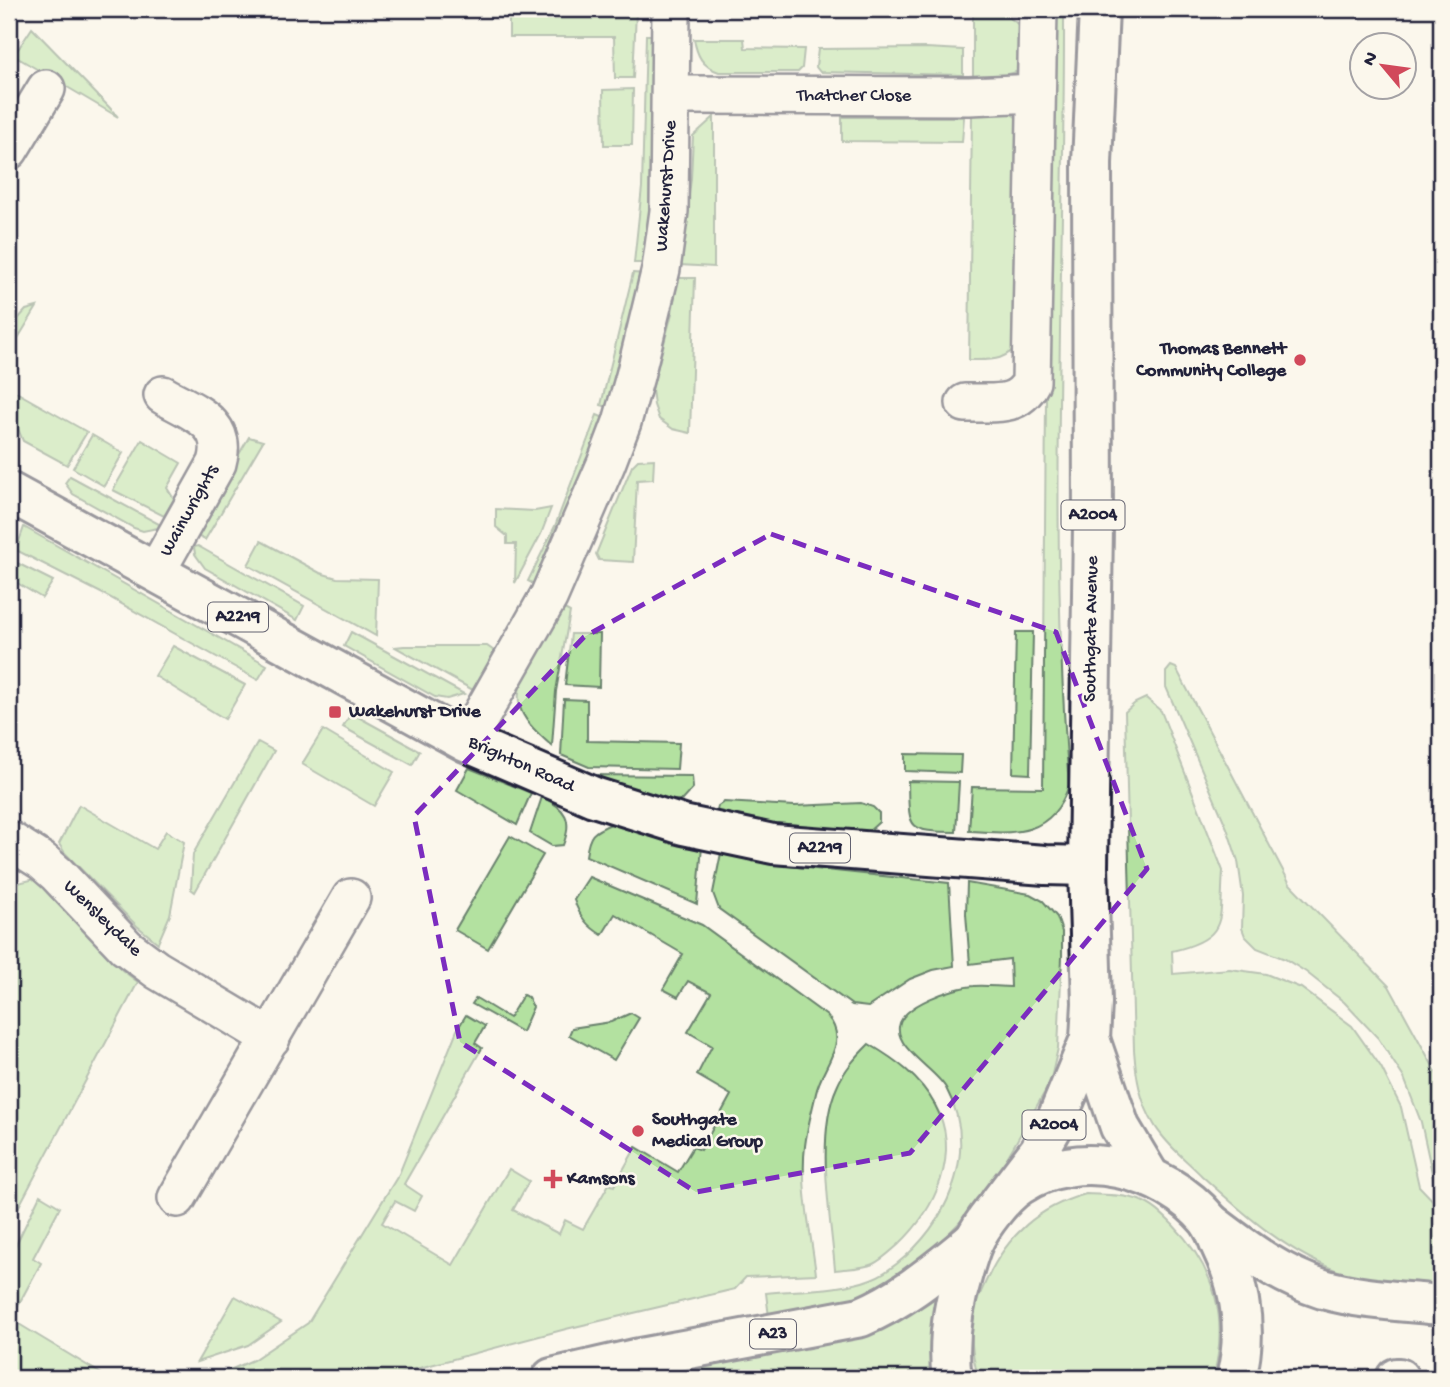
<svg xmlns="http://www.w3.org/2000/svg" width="1450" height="1387" font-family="'Gochi Hand',sans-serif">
<rect width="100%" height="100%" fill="#fbf7ec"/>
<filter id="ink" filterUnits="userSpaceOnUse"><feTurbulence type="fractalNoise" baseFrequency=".0143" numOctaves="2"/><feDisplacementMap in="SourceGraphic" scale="14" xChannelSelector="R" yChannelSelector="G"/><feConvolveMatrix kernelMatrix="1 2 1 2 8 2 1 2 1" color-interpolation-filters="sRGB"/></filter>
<g filter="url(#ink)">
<g fill="#b3e1a0" stroke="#6a826e" stroke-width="2">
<path d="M973,9C989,9 1018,16 1023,33C1027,43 1025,58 1025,68C1008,77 992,77 973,77Z"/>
<path d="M1049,9H1064C1065,267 1048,527 1069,785C1052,837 1015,834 969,831L972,787L1043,788Z"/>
<path d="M509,12H636L633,78H615L614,37H509Z"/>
<path d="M32,28L109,107L118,117L18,58L9,73V63Z"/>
<path d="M646,35H651L659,72V124L647,263H634L642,187Z"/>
<path d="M694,39H744L745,48L804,49L802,68L798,72H719C702,66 697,56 694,39Z"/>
<path d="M926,48L963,50V75L820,72L816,67L818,49Z"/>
<path d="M633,89L632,145H604L603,90Z"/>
<path d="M979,107C996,108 1008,108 1021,122V341C1004,362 994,360 969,360L972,116Z"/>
<path d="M714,117V267L680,265L691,179L693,136Z"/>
<path d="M842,117H964L962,142L842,141Z"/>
<path d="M633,273L645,274L612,408L601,405Z"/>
<path d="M678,278H695L690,433L673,429L659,419L654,405L652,389L672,313Z"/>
<path d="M37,307L9,353V329L26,310Z"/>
<path d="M9,388L87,432L67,465L23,441L9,407Z"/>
<path d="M597,415L609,420L540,587L528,581L555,526Z"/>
<path d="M92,435L123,453L104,486L73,468Z"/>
<path d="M249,437L263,441L205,540L195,535L196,529Z"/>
<path d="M142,440L181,463L167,488L174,499L164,516L113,490Z"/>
<path d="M654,459L653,479L637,480L633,562L599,560L596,554L632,466L638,460Z"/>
<path d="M70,476L159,524L158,528L143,531L134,528L73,494L65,483Z"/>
<path d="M551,508L541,534L515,583L516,544H507V536L496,527V509L535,511Z"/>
<path d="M24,527L267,665L258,680L109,597L16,550Z"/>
<path d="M261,541L320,573L337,578L378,579L376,636L248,565Z"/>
<path d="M198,546L304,606L297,620L205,568L195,554L194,547Z"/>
<path d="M9,559L53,581L42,598L9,578Z"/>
<path d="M559,606L570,612L556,691L552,746C515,714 509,700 533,656C542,639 550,623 559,606Z"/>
<path d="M351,632L464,694L447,699L435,697L344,646Z"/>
<path d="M1016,632H1033L1030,774L1013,773Z"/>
<path d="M571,634H600L599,687L565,685Z"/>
<path d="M173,646L245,685L225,719L155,676Z"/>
<path d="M404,646H487L497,653L483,684L473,690L395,647Z"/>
<path d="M1171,666L1176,668L1290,884L1389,986L1441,1081V1187L1434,1182L1421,1122L1404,1078L1378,1038L1344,1002L1306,972L1285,959L1257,948L1245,936L1242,928L1243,896L1238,861L1227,828L1166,687V672Z"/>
<path d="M1146,698L1161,711L1223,871C1219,919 1230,938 1172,951L1173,974L1230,969L1266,974L1301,988L1352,1026L1381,1067L1401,1107L1419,1186L1441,1209V1285C1414,1283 1372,1283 1346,1274C1290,1255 1246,1216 1202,1176C1186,1160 1167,1145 1155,1126C1140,1102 1136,1077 1134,1050L1125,712L1135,703Z"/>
<path d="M564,699L587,700V741L679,743L677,769L589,767L561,755Z"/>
<path d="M351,713L420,751L412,765L343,727Z"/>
<path d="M323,730L394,772L374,806L302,764Z"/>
<path d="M258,742L274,751L195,892L191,889L193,854Z"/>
<path d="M905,754L961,755L960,773L905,771Z"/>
<path d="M469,768L531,793L517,825L457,790Z"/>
<path d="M588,775L692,776L693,788L682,800H662Z"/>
<path d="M908,781L959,782L956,832C906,832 909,828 908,781Z"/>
<path d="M542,797C566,808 573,820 563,845L552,846L530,833Z"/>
<path d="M724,802L795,806L861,803L873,807L879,813V822L868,832L790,828L722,815L717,810L718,806Z"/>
<path d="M79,805L155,849L166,831L184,842L170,915L158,943L137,926L65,853L59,844Z"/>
<path d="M613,823L702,846L697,904L586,856C589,834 592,832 613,823Z"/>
<path d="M510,836L543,855L488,949L455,930Z"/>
<path d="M721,853L778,865L949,883L954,966L933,970L910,979L868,1007L852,1005L719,909L713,893Z"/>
<path d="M589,877L702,925L827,1016C851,1042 822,1065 816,1093C812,1111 807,1128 805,1146C800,1185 811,1234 816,1274L746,1277L735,1289L566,1329L408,1371L387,1378H211L253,1360L308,1323L399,1174L457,1030L466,1015L485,1026L475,1043L482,1048L404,1184L422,1196L414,1211L395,1201L382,1223L453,1265L509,1169L529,1181L513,1210L559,1234L565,1220L583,1229L609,1184L614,1186L636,1147L678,1172L693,1147L701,1150L731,1095L697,1075L712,1046L688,1032L711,993L688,981L678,997L663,989L683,954L615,914L602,935C587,926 580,917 574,900Z"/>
<path d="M35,879L122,970L138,982L17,1210L9,1209V880L14,884Z"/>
<path d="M967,883L1030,894L1043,901L1057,917L1062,932V957L1058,1048L1050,1083L1000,1170L969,1213L913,1269L863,1298L769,1317L766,1293C796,1290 844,1290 871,1279C885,1274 896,1265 906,1256C952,1214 978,1147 946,1088C935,1069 896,1049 899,1027C901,1005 955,987 974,986C986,985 999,987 1011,987L1010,959L970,964L966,914Z"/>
<path d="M523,995L528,997L533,1007L522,1032L472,1004L476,998L509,1018Z"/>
<path d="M631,1013L639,1018L614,1060L569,1035L572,1028L611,1022Z"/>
<path d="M869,1044C896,1060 920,1077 935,1105C962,1154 935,1210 898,1245C891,1251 882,1260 873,1264C862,1269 847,1268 835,1270C831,1219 815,1134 837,1087C844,1070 856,1057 869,1044Z"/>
<path d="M1086,1194C1103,1195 1123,1194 1139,1200C1153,1205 1163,1215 1173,1225C1215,1268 1229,1320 1213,1378H978C974,1361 970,1343 972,1325C973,1308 980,1294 987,1279C1008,1235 1038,1207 1086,1194Z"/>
<path d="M40,1195L60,1207L33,1258L41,1263L16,1309L9,1305V1259Z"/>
<path d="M235,1296L281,1322L248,1345L197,1362Z"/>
<path d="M935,1297L931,1340L935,1378H627L859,1336C888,1327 911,1316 935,1297Z"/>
<path d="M9,1318L108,1378H9Z"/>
</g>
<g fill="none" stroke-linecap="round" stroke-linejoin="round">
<defs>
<g id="street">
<path d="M672,95L969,96L1036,93"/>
<path d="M9,150L46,89"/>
<path d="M965,403C991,402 1017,409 1031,382L1038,9"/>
<path d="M156,572L217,463C229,422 192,412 163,395"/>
<path d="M466,742L549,596L606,464L622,422L635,376L661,269L669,211L671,9"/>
<path d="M9,840L42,861L57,874L126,947L157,970L271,1038"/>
<path d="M177,1198L351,898"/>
</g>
<g id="primary">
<path d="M9,492L466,742L594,797L683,825L773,844L1045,865L1088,866"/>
<path d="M1090,1039L1120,1127L1150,1177"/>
<path d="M1000,1202L1039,1151L1056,1121L1090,1039L1092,1003L1088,866L1093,527L1092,163L1099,9"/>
<path d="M1212,1224C1246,1250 1281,1276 1323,1289C1362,1300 1402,1301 1441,1305"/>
<path d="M552,1378L635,1359L861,1317C904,1299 937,1270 973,1241"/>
<path d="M952,1378C947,1344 953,1306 963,1273C966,1263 969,1252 973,1243C981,1225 1003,1196 1020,1185C1078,1146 1165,1168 1208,1220C1213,1227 1217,1236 1220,1244C1241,1287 1248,1332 1236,1378"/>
<path d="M1396,1378H1399"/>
</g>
</defs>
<use href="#street" stroke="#22223b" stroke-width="42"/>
<use href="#primary" stroke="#22223b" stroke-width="44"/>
<use href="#street" stroke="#fbf7ec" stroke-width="37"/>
<use href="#primary" stroke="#fbf7ec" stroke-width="38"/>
</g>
</g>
<path d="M0 0H1450V1387H0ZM771,534L1056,632L1147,869L910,1153L696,1192L460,1042L414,816L584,637Z" fill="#fbf7ec" fill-opacity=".55" fill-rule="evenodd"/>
<path fill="none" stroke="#7b2cbf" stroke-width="5" stroke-dasharray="14 9" stroke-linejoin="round" d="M771,534L1056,632L1147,869L910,1153L696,1192L460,1042L414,816L584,637Z"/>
<g fill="#d1495b" stroke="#fbf7ec" stroke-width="2.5">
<circle cx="1300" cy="360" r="7"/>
<rect x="328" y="705" width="14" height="14" rx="3.5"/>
<circle cx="638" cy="1131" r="7"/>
<path d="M549.5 1168.5h7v7h7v7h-7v7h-7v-7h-7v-7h7z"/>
</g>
<g text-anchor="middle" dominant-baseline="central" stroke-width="5" stroke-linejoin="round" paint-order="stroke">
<g fill="#fbf7ec" stroke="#636270" stroke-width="2">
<rect x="1061.5" y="500.5" width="63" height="29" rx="5"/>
<rect x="208" y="602.5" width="60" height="29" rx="5"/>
<rect x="790" y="833.5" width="60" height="29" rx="5"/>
<rect x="1022.5" y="1110.5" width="63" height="29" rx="5"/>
<rect x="750" y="1319.5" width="46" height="29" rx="5"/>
</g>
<g font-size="18" font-weight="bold" fill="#22223b">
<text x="1093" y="515">A2004</text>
<text x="238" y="617">A2219</text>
<text x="820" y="848">A2219</text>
<text x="1054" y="1125">A2004</text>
<text x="773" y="1334">A23</text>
</g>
<g font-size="19" fill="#22223b" stroke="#fbf7ec">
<text x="854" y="96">Thatcher Close</text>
<text transform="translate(667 186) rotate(-86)">Wakehurst Drive</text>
<text transform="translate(190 511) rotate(-61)">Wainwrights</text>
<text transform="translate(1092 629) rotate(-89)">Southgate Avenue</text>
<text transform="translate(521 765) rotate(24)">Brighton Road</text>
<text transform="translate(102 919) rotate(44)">Wensleydale</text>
</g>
<g font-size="19" font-weight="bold" fill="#22223b" stroke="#fbf7ec" text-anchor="start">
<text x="1286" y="349" text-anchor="end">Thomas Bennett<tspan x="1286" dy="22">Community College</tspan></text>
<text x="349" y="712">Wakehurst Drive</text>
<text x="652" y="1120">Southgate<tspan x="652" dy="22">Medical Group</tspan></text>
<text x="567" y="1179">Kamsons</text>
</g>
</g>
<rect width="1450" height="1387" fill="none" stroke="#fbf7ec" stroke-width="35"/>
<rect x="18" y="18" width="1415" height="1352" fill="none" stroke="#22223b" stroke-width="2.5" filter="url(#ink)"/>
<g transform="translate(1383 66) rotate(299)"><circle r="33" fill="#fbf7ec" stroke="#a4a2a5" stroke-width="2"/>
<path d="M0-5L12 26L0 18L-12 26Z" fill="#d1495b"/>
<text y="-10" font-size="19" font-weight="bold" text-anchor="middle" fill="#22223b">N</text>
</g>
</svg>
